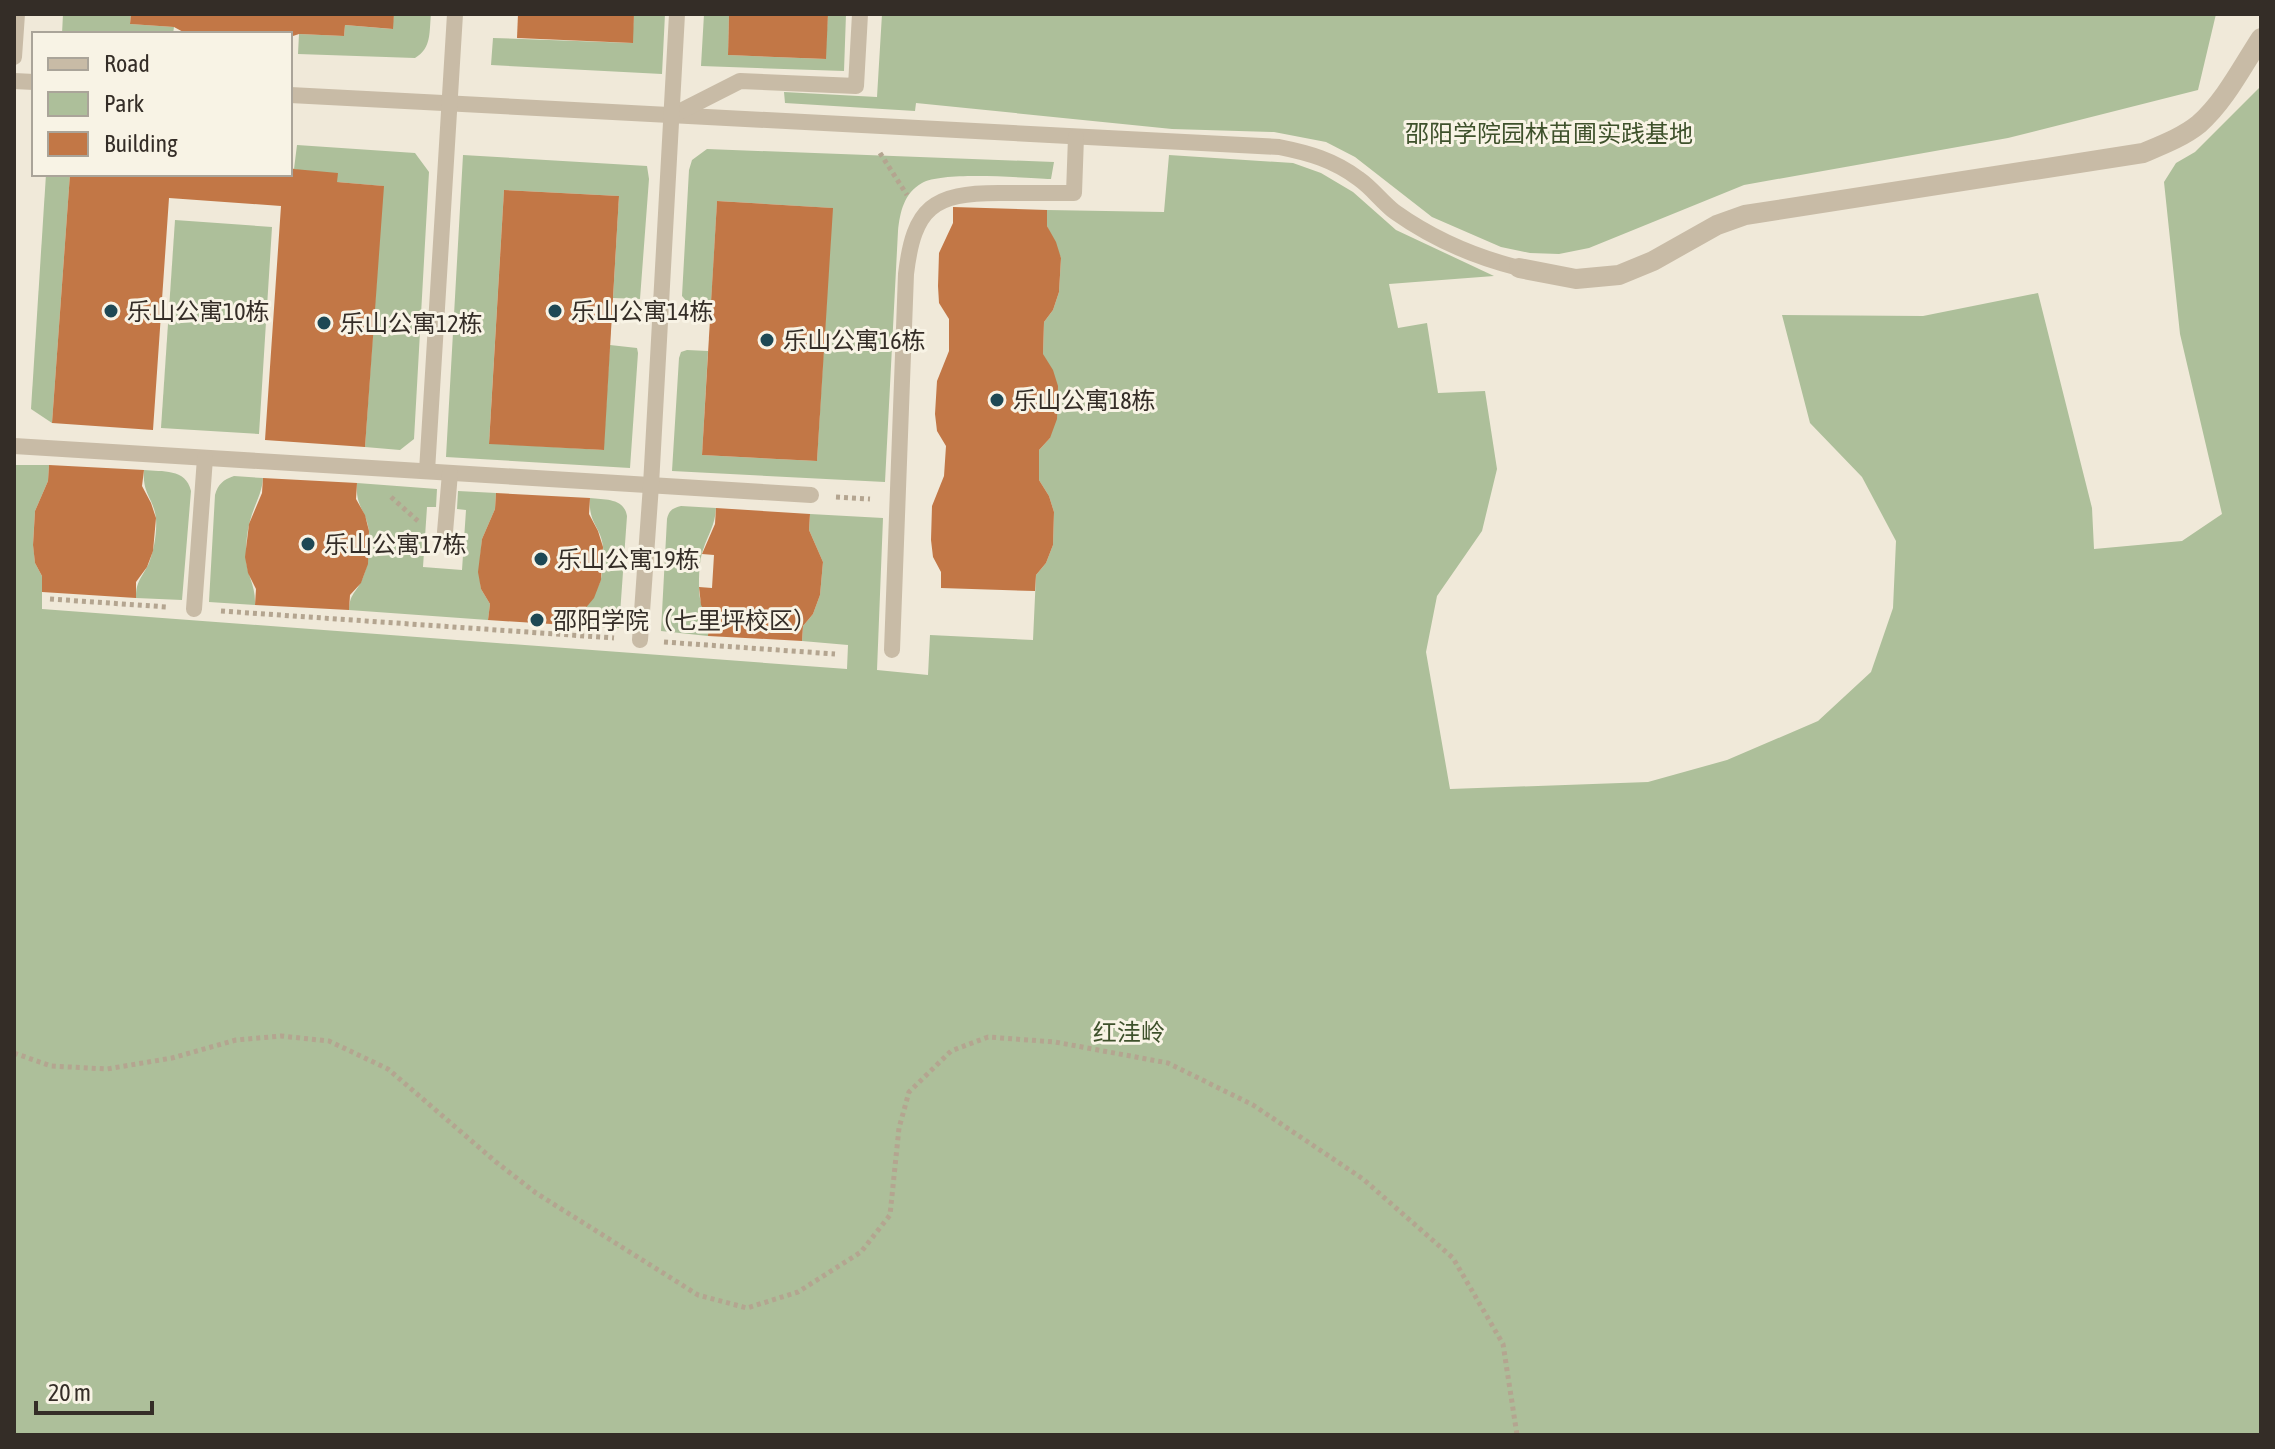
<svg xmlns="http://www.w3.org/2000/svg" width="2275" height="1449" font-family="'Asap Condensed','Noto Sans SC',sans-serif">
<rect width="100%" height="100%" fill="#f0e9d9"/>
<g fill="#adbf9a">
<path d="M63,14H131L130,24L174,27L173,34H62Z"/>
<path d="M394,14H431C429,32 432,48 415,58L298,54L299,34L344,36L345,25L392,29Z"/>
<path d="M634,14H665L662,74L491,65L493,38L632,43Z"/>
<path d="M704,14H729L728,55L825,59L828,14H846L844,71L701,66Z"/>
<path d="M882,14H2216L2198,90L2008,138L1744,185L1589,248L1559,254L1530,253L1501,247L1432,217L1355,157L1326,142L1274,132L1172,129L916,103L915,111L785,103L784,92L877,97Z"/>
<path d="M2261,86V1435H14V465H49L48,481L35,511L33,544L35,563L42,576V609L847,669L848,645L802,641L803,626L813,614L820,595L823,562L809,530L810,514L883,518L877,670L928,675L930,635L1033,640L1036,575L1046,563L1053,545L1054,512L1049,496L1039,480V450L1050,438L1043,354L1044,322L1053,310L1059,292L1061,258L1047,226V210L1164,212L1169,155L1293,163L1321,173L1353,192L1396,230L1494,276L1389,284L1398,328L1427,323L1438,393L1485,391L1497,469L1482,531L1437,596L1426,652L1450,789L1648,782L1727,760L1818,721L1871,672L1893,608L1896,541L1862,477L1810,423L1782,315L1923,316L2038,293L2092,508L2094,549L2182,541L2222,514L2180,334L2164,182L2176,163L2195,152Z"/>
<path d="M297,145L415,153L429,172L414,439L400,450L365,447L383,186L337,182L294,169Z"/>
<path d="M707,149L1054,162L1051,179C1023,178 944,171 922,183C904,193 900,212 898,231L885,482L672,471L679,358L681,352L687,350L708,351L702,455L817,461L832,208L717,201L711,304L688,303L682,296L689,170L692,160Z"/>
<path d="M463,155L647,166L649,179L640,299L613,298L619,196L504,190L489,443L603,450L610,345L637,348L638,353L630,468L446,457Z"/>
<path d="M46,174H70L52,423L31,409Z"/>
<path d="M175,220L272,227L259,434L161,428Z"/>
<path d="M144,470C162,472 186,468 191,491L182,600L136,598C136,580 142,578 149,563C154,550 157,533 156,519C154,498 142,495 144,470Z"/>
<path d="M234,476L263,478C262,494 254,505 250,521C247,531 246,543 246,554C245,574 256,583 255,605L209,602L215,495C218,484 223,480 234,476Z"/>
<path d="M357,483L437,489L436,507H427L423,567L462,570L466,510L457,509L458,491L496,493L495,509L482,539L479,572L481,589L490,604L488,620L349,610C350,594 354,595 361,582C368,568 371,547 369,532C367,511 355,507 357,483Z"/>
<path d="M590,498C606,500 624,498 627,516L619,628L582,626C584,601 595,598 601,579C603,570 604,555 603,547C601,526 588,524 590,498Z"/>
<path d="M681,506L716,508C715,526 708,534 703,550C699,561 699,576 699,588C699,608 710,614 708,636L661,631L667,519C669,510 673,508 681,506Z"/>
</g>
<g fill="#c27746">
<path d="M131,14H394L393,29L345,25L344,36L299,34L290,37V34H187L174,27L130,24Z"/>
<path d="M518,14H634L633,43L517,38Z"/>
<path d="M729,14H828L826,59L728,55Z"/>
<path d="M290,167L294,169L338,173L337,182L384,186L365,447L265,440L281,206L169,198L153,430L52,423L70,174H290Z"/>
<path d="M504,190L619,196L604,450L489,444Z"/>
<path d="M717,201L833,208L817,461L702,455Z"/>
<path d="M953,207L1047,210V226L1056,242L1061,258L1059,292L1053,310L1044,322L1043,354L1053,370L1058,386L1057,419L1050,438L1039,450V480L1049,496L1054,512L1053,545L1046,563L1036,575L1035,591L941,588V572L933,557L931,540L932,506L944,476L946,446L937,431L935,414L937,381L949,351V319L939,303L938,286L939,253L953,223Z"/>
<path d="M49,465L144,470L142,486L151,503L156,518L153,551L147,567L136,582V598L42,592V576L35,563L33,545L35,511L48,481Z"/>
<path d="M263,478L357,483L356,499L365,515L369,531L368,564L361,583L350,595L349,610L255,605L256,589L248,573L245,557L249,524L262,493Z"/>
<path d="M496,493L590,498L589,514L598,531L603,547L601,580L594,598L584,610L582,626L488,620L490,604L481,589L478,572L482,539L495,509Z"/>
<path d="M716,508L810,514L809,530L823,562L820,595L813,614L803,626L802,641L708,636L709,620L701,605L699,587L712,588L714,555L702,554L715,524Z"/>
</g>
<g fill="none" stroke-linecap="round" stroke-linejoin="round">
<g stroke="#b4a590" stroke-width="5" stroke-dasharray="4 4" stroke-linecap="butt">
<path d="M880,153L907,195"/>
<path d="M391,497L419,522"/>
<path d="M836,497L870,499"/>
<path d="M50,599L167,607"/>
<path d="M221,611L614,638"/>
<path d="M664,642L835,654"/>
<path d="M14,1053L51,1066L107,1069L172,1058L236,1040L281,1036L329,1041L388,1069L496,1162L536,1193L698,1295L747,1308L798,1292L861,1252L890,1215L899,1128L909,1092L951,1051L988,1037L1055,1042L1168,1063L1253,1105L1363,1179L1453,1258L1503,1344L1517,1435"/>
</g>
<g stroke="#c8bba6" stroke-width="16">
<path d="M14,57L17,14"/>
<path d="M14,81L34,82"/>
<path d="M290,95L1279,147C1309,153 1334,160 1359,179C1372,188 1382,202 1395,212C1433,239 1475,257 1519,268"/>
<path d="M673,115L740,81L856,86L860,14"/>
<path d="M14,446L811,495"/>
<path d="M427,471L455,14"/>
<path d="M445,532L450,473"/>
<path d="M194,609L205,458"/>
<path d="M640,640L651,485L677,14"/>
<path d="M892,650L906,274C914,207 933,193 999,193C1024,193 1049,193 1074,193L1076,137"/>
</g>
<path stroke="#c8bba6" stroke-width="20" d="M1519,268L1576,279L1619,275L1653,261L1717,225L1745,215L2143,153C2162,145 2183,137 2199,124C2225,101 2242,67 2261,38"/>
</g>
<g fill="#1e4854" stroke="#f8f3e5" stroke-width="3">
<circle cx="111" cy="311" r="8"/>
<circle cx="555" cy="311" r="8"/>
<circle cx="324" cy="323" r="8"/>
<circle cx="767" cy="340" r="8"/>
<circle cx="997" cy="400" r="8"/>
<circle cx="308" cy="544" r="8"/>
<circle cx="541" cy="559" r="8"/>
<circle cx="537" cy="620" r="8"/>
</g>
<g text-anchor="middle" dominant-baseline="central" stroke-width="6" stroke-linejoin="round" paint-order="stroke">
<g font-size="24" fill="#3e512b" stroke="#f8f3e5">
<text x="1549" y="133">邵阳学院园林苗圃实践基地</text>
<text x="1129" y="1032">红洼岭</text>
</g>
<g font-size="24" fill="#342d27" stroke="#f8f3e5" text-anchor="start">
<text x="127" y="311">乐山公寓10栋</text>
<text x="571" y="311">乐山公寓14栋</text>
<text x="340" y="323">乐山公寓12栋</text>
<text x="783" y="340">乐山公寓16栋</text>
<text x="1013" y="400">乐山公寓18栋</text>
<text x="324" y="544">乐山公寓17栋</text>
<text x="557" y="559">乐山公寓19栋</text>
<text x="553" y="620">邵阳学院（七里坪校区）</text>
</g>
</g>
<rect width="2275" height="1449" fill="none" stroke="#342d27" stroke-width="32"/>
<rect x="32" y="32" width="260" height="144" fill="#f8f3e5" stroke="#aaa499" stroke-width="2"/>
<rect x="48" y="58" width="40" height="12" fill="#c8bba6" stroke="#aaa499" stroke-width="2"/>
<text x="104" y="72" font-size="24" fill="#342d27">Road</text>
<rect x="48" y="92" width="40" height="24" fill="#adbf9a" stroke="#aaa499" stroke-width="2"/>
<text x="104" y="112" font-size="24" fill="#342d27">Park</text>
<rect x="48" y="132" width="40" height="24" fill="#c27746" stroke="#aaa499" stroke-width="2"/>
<text x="104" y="152" font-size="24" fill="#342d27">Building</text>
<path d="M36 1401v12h116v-12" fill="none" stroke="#342d27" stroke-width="4"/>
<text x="48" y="1401" font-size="24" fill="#342d27" stroke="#f8f3e5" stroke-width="6" paint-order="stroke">20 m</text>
</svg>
